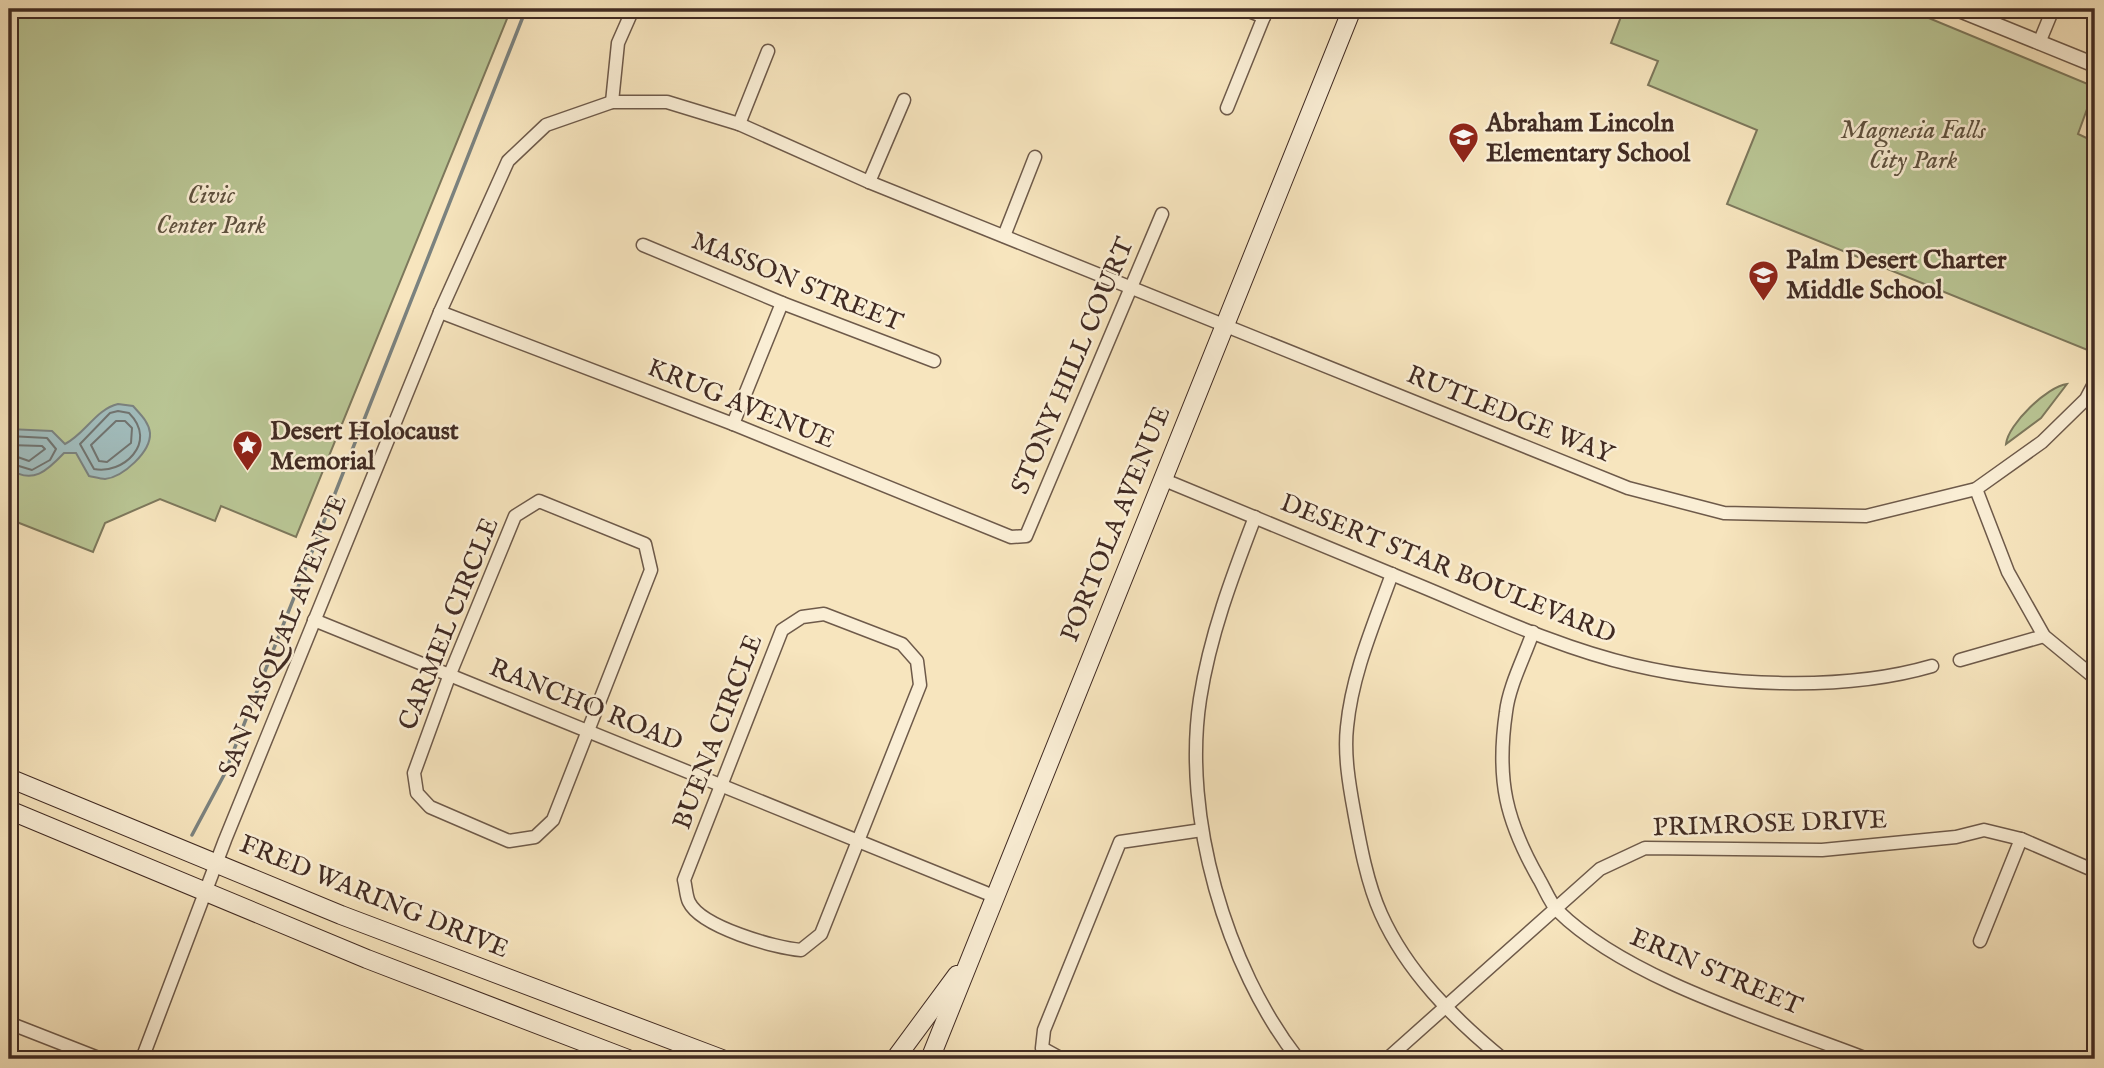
<svg xmlns="http://www.w3.org/2000/svg" width="2104" height="1068" font-family="'IM FELL English',serif">
<rect width="100%" height="100%" fill="#f7e5be"/>
<filter id="stains"><feTurbulence type="fractalNoise" baseFrequency=".00286" numOctaves="4"/><feColorMatrix values="0 0 0 0 .2 0 0 0 0 .09 0 0 0 0 .02 0 0 0 .5 -.17"/></filter>
<radialGradient id="worn" r=".72"><stop offset=".6" stop-color="#630" stop-opacity="0"/><stop offset="1" stop-color="#630" stop-opacity=".3"/></radialGradient>
<g fill="#b9c594" stroke="#7d785c" stroke-width="2">
<path d="M9,9H511L296,537L221,506L215,521L160,499L105,523L93,552L9,519Z"/>
<path d="M1624,9H1907L2095,87L2078,134L2095,142V342L2090,351L1727,204L1757,130L1648,85L1658,61L1611,43Z"/>
<path d="M2067,384L2041,418L2006,444C2008,424 2048,386 2067,384Z"/>
</g>
<path fill="#a1bcbc" stroke="#7b827f" stroke-width="2" d="M118,404L133,406C140,414 149,422 150,433C151,452 123,477 105,479C101,479 94,477 89,476L76,453H64C48,470 32,486 9,468V429L52,431L65,444C85,434 96,409 118,404Z"/>
<g fill="none" stroke-linecap="round" stroke-linejoin="round">
<g stroke="#717470" stroke-width="2">
<path d="M118,411L129,413C159,443 122,475 94,469L80,444L110,413Z"/>
<path d="M116,421H125L132,428L131,443L107,462L99,461L91,445Z"/>
<path d="M9,436L47,438L56,449L50,460L32,470L9,463"/>
<path d="M9,445L42,446L45,449L29,461L9,454"/>
</g>
<path stroke="#7b827f" stroke-width="3.5" d="M192,835L224,775L526,9"/>
<defs>
<g id="minor">
<path d="M1244,9L1264,17"/>
<path d="M2039,43L2053,9"/>
<path d="M612,102L618,43L633,9"/>
<path d="M1227,108L1267,9"/>
<path d="M739,124L768,51"/>
<path d="M869,182L904,100"/>
<path d="M1004,236L1035,157"/>
<path d="M643,245L782,303L934,361"/>
<path d="M440,312L733,424L1011,537L1026,536L1162,214"/>
<path d="M733,424L782,303"/>
<path d="M1162,479C1243,512 1324,546 1406,580C1480,610 1555,647 1633,665C1723,686 1843,692 1932,666"/>
<path d="M1976,489L2008,572L2044,636L2095,678"/>
<path d="M539,501L645,544L651,570L553,820L535,837L509,841L430,807L417,793L414,773L450,674L515,516Z"/>
<path d="M1255,517C1232,577 1210,635 1200,699C1182,816 1226,967 1298,1059"/>
<path d="M1392,574C1374,624 1352,674 1347,727C1344,754 1349,784 1354,811C1360,844 1367,883 1381,914C1407,972 1454,1019 1503,1059"/>
<path d="M824,614L902,644L917,661L920,685L821,934L801,950C775,948 701,927 689,902C686,896 686,887 684,880L782,630L802,617Z"/>
<path d="M314,620L996,897"/>
<path d="M1533,632C1524,658 1509,686 1506,712C1496,780 1506,821 1539,879C1545,889 1550,903 1558,911C1629,981 1775,1023 1867,1059"/>
<path d="M1960,660L2044,636"/>
<path d="M1980,941L2021,839"/>
<path d="M9,1023L101,1059"/>
<path d="M142,1059L225,840L440,312L508,161L546,125L612,102H667L739,124L869,182L1628,488L1724,513L1866,516L1976,489L2042,442L2086,399L2095,382"/>
<path d="M1062,1059L1042,1048L1044,1030L1120,842L1202,830"/>
<path d="M1387,1059L1600,869L1645,848L1822,850L1956,837L1984,830L2021,839L2095,871"/>
</g>
<path id="tertiary" d="M1957,9L2095,65"/>
<g id="secondary">
<path d="M9,778L341,915L722,1059"/>
<path d="M9,810L367,959L628,1059"/>
<path d="M895,1059L957,975"/>
<path d="M930,1059L1352,9"/>
</g>
</defs>
<use href="#minor" stroke="#6e5a4a" stroke-width="15"/>
<use href="#tertiary" stroke="#6e5a4a" stroke-width="17"/>
<use href="#secondary" stroke="#412b23" stroke-width="20"/>
<use href="#minor" stroke="#faeed5" stroke-width="12"/>
<use href="#tertiary" stroke="#faeed5" stroke-width="14"/>
<use href="#secondary" stroke="#faeed5" stroke-width="18"/>
</g>
<defs>
<symbol id="school-pin" viewBox="-11 -11 22 30"><path d="M0 17L-7.5 6A9.5 9.5 0 1 1 7.5 6Z" fill="#8f2418" stroke="#faeed5"/><path d="M0-5L7-2L0 1L-7-2ZM-4 1L0 2.5L4 1V4Q0 6-4 4Z" fill="#fff"/></symbol>
<symbol id="sight-pin" viewBox="-11 -11 22 30"><path d="M0 17L-7.5 6A9.5 9.5 0 1 1 7.5 6Z" fill="#8f2418" stroke="#faeed5"/><path d="M0-6L1.8-2.2L6-1.7L2.9 1.2L3.7 5.4L0 3.3L-3.7 5.4L-2.9 1.2L-6-1.7L-1.8-2.2Z" fill="#fff"/></symbol>
</defs>
<g fill-rule="evenodd">
<use href="#school-pin" x="1446" y="120" width="35" height="47"/>
<use href="#school-pin" x="1746" y="258" width="35" height="47"/>
<use href="#sight-pin" x="230" y="428" width="35" height="47"/>
</g>
<g text-anchor="middle" dominant-baseline="central" stroke-width="5" stroke-linejoin="round" paint-order="stroke">
<g font-size="26" font-weight="bold" fill="#412b23" stroke="#faeed5" text-anchor="start">
<text x="1486" y="123">Abraham Lincoln<tspan x="1486" dy="30">Elementary School</tspan></text>
<text x="1786" y="260">Palm Desert Charter<tspan x="1786" dy="30">Middle School</tspan></text>
<text x="270" y="431">Desert Holocaust<tspan x="270" dy="30">Memorial</tspan></text>
</g>
<g font-size="26" font-style="italic" fill="#5f523f" stroke="#faeed5">
<text x="1913" y="130">Magnesia Falls<tspan x="1913" dy="30">City Park</tspan></text>
<text x="211" y="195">Civic<tspan x="211" dy="30">Center Park</tspan></text>
</g>
<g font-size="26" fill="#412b23" stroke="#faeed5">
<text transform="translate(797 282) rotate(22)">MASSON STREET</text>
<text transform="translate(1073 366) rotate(-67)">STONY HILL COURT</text>
<text transform="translate(741 404) rotate(22)">KRUG AVENUE</text>
<text transform="translate(1510 415) rotate(22)">RUTLEDGE WAY</text>
<text transform="translate(1116 524) rotate(-68)">PORTOLA AVENUE</text>
<text transform="translate(1448 569) rotate(22)">DESERT STAR BOULEVARD</text>
<text transform="translate(449 624) rotate(-68)">CARMEL CIRCLE</text>
<text transform="translate(283 636) rotate(-68)">SAN PASQUAL AVENUE</text>
<text transform="translate(586 705) rotate(22)">RANCHO ROAD</text>
<text transform="translate(718 732) rotate(-69)">BUENA CIRCLE</text>
<text transform="translate(1770 824) rotate(-2)">PRIMROSE DRIVE</text>
<text transform="translate(374 897) rotate(22)">FRED WARING DRIVE</text>
<text transform="translate(1716 972) rotate(23)">ERIN STREET</text>
</g>
</g>
<rect width="2104" height="1068" fill="none" stroke="#f7e5be" stroke-width="35"/>
<rect x="10" y="10" width="2083" height="1047" fill="none" stroke="#412b23" stroke-width="3.5"/>
<rect x="18" y="18" width="2069" height="1033" fill="none" stroke="#412b23" stroke-width="2"/>
<rect width="100%" height="100%" filter="url(#stains)"/>
<rect width="100%" height="100%" fill="url(#worn)"/>
</svg>
